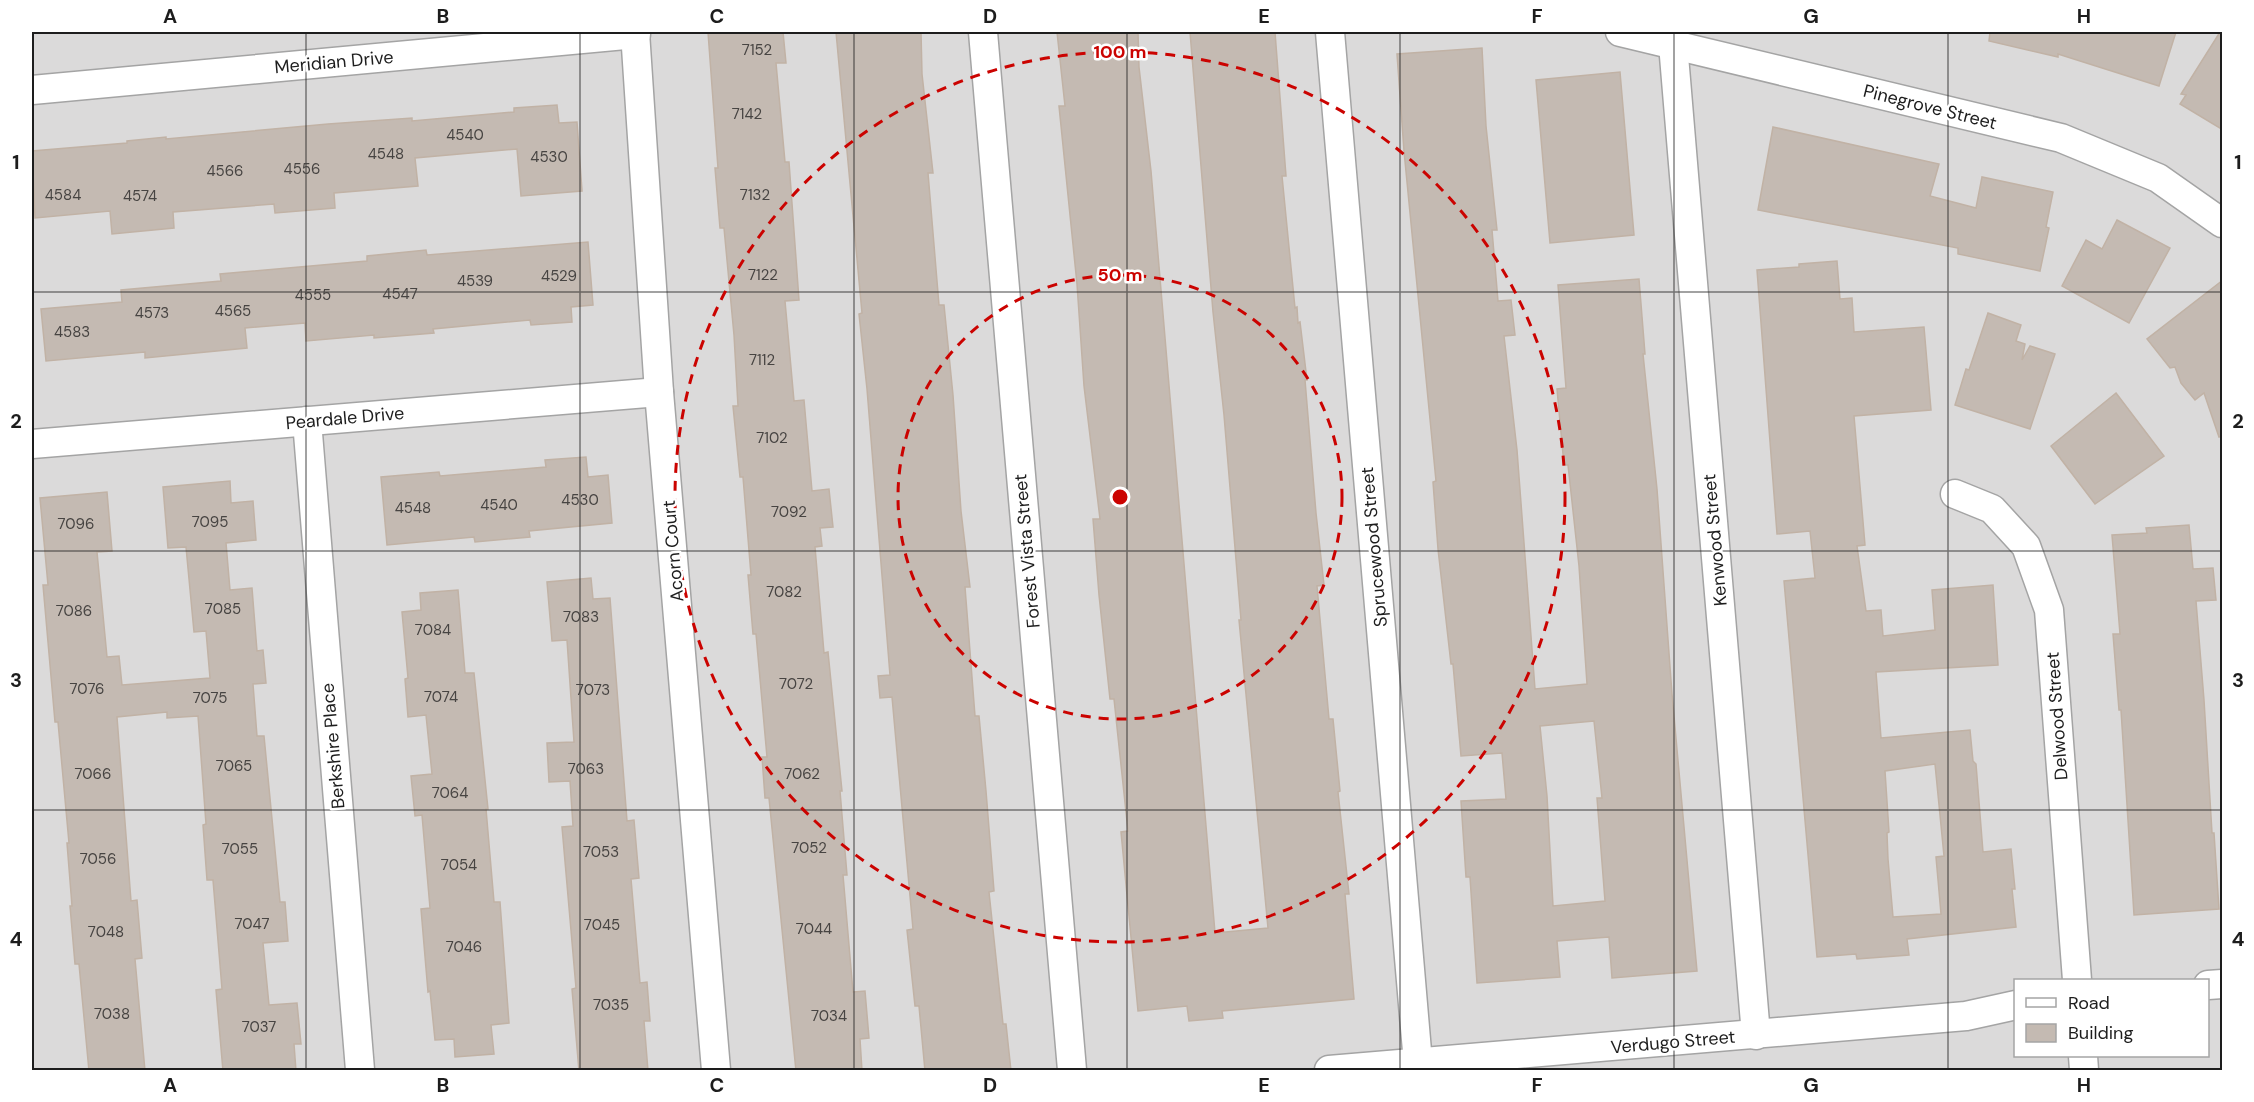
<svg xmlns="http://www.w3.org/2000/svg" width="2254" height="1102" font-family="'DM Sans',sans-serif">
<rect width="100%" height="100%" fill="#efebe3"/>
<path fill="#dbdada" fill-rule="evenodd" d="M32,32H2222V1070H32ZM2016,980H2208V1056H2016Z"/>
<g fill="#c4bab2" stroke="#c1b2a5" stroke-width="1.5" fill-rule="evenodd">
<path d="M708,32H783L786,63H776L785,162H789L799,300L785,301L794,401L804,400L812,491L829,489L833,527L820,528L822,546L815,547L824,653L828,652L842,791H840L847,875H843L853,992L865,991L869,1038L860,1039L862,1071H796L769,798H765L762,757H767L756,634H753L748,575H751L743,477H740L733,406H738L734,335L724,228H720L715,168H718Z"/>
<path d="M836,32H921L922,74L933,173H928L939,305H944L953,395L961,511L970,587H965L975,716H979L986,791L994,891L989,892L1003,1024H1006L1011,1071H925L919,1006H915L907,930L913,929L892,697L880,698L878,676L890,675L867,389L859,314L862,313Z"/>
<path d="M1057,32H1138L1139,67L1151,171L1215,933L1268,928L1239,620H1241L1224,415L1213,312L1190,32H1275L1286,176H1282L1295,308L1297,307L1298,323L1300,322L1307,380H1305L1316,513L1324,585L1317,586L1329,719H1333L1340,791L1338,792L1349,894H1345L1354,999L1222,1011L1223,1018L1189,1021L1187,1006L1138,1011L1121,832L1128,831L1114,699H1110L1099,595L1093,519H1100L1084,386L1077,284L1059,106H1065Z"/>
<path d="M1990,32H2176L2159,86L2058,54V57L1989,41Z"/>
<path d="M2220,32H2223V130L2180,104L2186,95L2181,94Z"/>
<path d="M1482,48L1486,126L1497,230H1492L1498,301L1511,300L1515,335L1504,336L1517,450L1535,689L1587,684L1579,566L1568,465H1564L1557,389L1566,388L1558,285L1639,279L1645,354H1643L1657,489L1672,694L1697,971L1612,978L1609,937L1557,941L1560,977L1477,983L1470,877H1466L1461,801L1506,799L1502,753L1461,756L1453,664H1451L1438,549L1433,482L1436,481L1404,151L1397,54ZM1594,721L1602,798H1597L1605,901L1553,906L1547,796L1540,726Z"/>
<path d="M1620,72L1634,235L1550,243L1536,80Z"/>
<path d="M557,105L559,123L577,122L582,191L521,196L517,149L415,158L418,186L334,193L335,208L275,213L274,204L173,212L174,228L112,234L110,211L35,218L32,151L127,143V141L166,137V139L328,124L412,118V121L514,112V108Z"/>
<path d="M1773,127L1939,164L1930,196L1976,208L1982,177L2053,192L2046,227L2049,228L2040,271L1958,254V248L1758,210Z"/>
<path d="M2117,220L2170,248L2129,323L2062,286L2086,240L2102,249Z"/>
<path d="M588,242L593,305L571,307L572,322L531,325L530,320L433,329L434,333L374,338V335L306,341L305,323L245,328L247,348L145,358V352L46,361L41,309L122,302L121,290L221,281L220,274L367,261V256L426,250L427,255Z"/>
<path d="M1837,261L1840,299L1852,298L1854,332L1924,327L1931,410L1854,416L1865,545L1857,546L1866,611L1881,610L1883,636L1935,630L1932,590L1993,585L1998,665L1876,672L1881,738L1970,730L1973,761L1976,764L1983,852L2011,849L2015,889H2012L2016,927L1907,939L1909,955L1857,959L1856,954L1817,957L1784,581L1815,578L1810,531L1777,534L1757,270L1799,267V264ZM1935,764L1944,856L1936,857L1941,914L1893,917L1888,859L1887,833L1889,832L1885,771Z"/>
<path d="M2223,280V436L2219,437L2204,393L2195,400L2181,383L2175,367L2170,368L2147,339Z"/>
<path d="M1988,313L2021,325L2016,341L2025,344L2022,360L2030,346L2055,354L2030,429L1955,405L1966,369L1969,370Z"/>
<path d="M2116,393L2164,456L2095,504L2051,446Z"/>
<path d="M586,457L588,477L608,475L612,523L529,531L530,537L475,542L474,537L387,545L381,477L439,472L440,476L546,467L545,460Z"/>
<path d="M230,481L231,503L253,501L256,540L226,543L230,590L252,588L257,651L263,650L266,683L253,684L257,736H264L280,902H285L288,941L263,943L269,1005L297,1003L301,1044H294L296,1071H223L216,990L222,989L213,880H207L203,825L206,824L198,716L167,718V712L117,717L131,901L137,900L142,958L135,959L145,1071H89L79,964H75L70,906H72L67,843H69L58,722H55L43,585H48L40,498L107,492L112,551L97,552L107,657L119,656L122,685L210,678L206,631L194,632L186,547L168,548L163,487Z"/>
<path d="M2189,525L2193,569L2213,568L2216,600L2196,601L2204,700L2212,833H2214L2219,909L2134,915L2121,710H2119L2113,634H2120L2112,535L2147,533L2146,528Z"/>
<path d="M591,578L593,599L610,598L627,821L634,820L639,878L631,879L640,983L647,982L650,1021H644L648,1071H579L572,989L576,988L562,827L573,826L570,781L549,782L547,743L574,742L567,640L552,641L547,582Z"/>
<path d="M458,590L465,673H474L488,809H486L494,902H500L509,1023L491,1025L494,1054L455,1057L454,1039L435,1040L430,991L428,992L421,909L430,908L422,815L415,816L411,776L432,774L426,715L408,717L405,679L408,678L402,612L421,610L420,593Z"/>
</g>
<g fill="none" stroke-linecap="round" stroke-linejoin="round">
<defs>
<g id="street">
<path d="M635,32L659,392L716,1070"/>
<path d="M983,32L1072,1070"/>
<path d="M1330,32L1418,1063"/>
<path d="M1620,32L2061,138L2158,178L2222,223"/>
<path d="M1673,44L1756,1035"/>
<path d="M32,90L636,34"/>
<path d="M307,421L360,1070"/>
<path d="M32,444L659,392"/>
<path d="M1955,494L1992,509L2026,546L2049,610L2077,980"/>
<path d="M2208,985L2222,984"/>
<path d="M2083,1056L2084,1070"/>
<path d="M1329,1070L1966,1016L2016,1005"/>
</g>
</defs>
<use href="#street" stroke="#a4a4a4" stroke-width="31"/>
<use href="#street" stroke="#fff" stroke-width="28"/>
</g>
<path fill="none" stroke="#1d1d1d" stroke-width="1.5" stroke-opacity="0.55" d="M306,32V1070M580,32V1070M854,32V1070M1127,32V1070M1400,32V1070M1674,32V1070M1948,32V1070M32,292H2222M32,551H2222M32,810H2222"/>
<g fill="none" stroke="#cb0300" stroke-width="3" stroke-dasharray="10 8">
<circle cx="1120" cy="497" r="222"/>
<circle cx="1120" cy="497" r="445"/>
</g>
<g text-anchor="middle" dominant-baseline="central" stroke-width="5" stroke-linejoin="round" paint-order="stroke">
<g font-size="15" fill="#474442">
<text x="757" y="50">7152</text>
<text x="747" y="114">7142</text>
<text x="465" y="135">4540</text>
<text x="386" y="154">4548</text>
<text x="549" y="157">4530</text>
<text x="302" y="169">4556</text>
<text x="225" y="171">4566</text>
<text x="63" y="195">4584</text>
<text x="755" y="195">7132</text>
<text x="140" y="196">4574</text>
<text x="763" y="275">7122</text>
<text x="559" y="276">4529</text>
<text x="475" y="281">4539</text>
<text x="400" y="294">4547</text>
<text x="313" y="295">4555</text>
<text x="233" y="311">4565</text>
<text x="152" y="313">4573</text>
<text x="72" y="332">4583</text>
<text x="762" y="360">7112</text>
<text x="772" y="438">7102</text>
<text x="580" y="500">4530</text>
<text x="499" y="505">4540</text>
<text x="413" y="508">4548</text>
<text x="789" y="512">7092</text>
<text x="210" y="522">7095</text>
<text x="76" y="524">7096</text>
<text x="784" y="592">7082</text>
<text x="223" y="609">7085</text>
<text x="74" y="611">7086</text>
<text x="581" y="617">7083</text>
<text x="433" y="630">7084</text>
<text x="796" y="684">7072</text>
<text x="87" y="689">7076</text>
<text x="593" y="690">7073</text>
<text x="441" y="697">7074</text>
<text x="210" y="698">7075</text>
<text x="234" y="766">7065</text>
<text x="586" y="769">7063</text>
<text x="93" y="774">7066</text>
<text x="802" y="774">7062</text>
<text x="450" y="793">7064</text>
<text x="809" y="848">7052</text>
<text x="240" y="849">7055</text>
<text x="601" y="852">7053</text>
<text x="98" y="859">7056</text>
<text x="459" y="865">7054</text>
<text x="252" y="924">7047</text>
<text x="602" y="925">7045</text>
<text x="814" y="929">7044</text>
<text x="106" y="932">7048</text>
<text x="464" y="947">7046</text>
<text x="611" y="1005">7035</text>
<text x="112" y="1014">7038</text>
<text x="829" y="1016">7034</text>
<text x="259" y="1027">7037</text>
</g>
<g font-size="18" fill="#1d1d1d" stroke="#fff">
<text transform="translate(334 62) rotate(-5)">Meridian Drive</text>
<text transform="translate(1930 107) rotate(14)">Pinegrove Street</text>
<text transform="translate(345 418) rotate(-5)">Peardale Drive</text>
<text transform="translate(1715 540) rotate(-95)">Kenwood Street</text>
<text transform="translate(1374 547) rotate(-95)">Sprucewood Street</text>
<text transform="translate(673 551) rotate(-95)">Acorn Court</text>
<text transform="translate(1027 551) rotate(-95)">Forest Vista Street</text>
<text transform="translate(2057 716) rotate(-94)">Delwood Street</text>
<text transform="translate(333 746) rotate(-95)">Berkshire Place</text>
<text transform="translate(1673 1042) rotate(-5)">Verdugo Street</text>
</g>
</g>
<circle cx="1120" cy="497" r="9" fill="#cb0300" stroke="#fff" stroke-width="3"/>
<g font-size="18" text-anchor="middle" font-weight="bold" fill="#cb0300" stroke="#fff" stroke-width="5" stroke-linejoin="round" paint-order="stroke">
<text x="1120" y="58">100 m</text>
<text x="1120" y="281">50 m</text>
</g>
<rect width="2254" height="1102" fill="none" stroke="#ffffff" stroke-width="66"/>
<rect x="2014" y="979" width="195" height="78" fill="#ffffff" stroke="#a5a5a5" stroke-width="1.5"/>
<rect x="2026" y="998" width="30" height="9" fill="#ffffff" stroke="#a5a5a5" stroke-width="1.5"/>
<text x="2068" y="1009" font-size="18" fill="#1d1d1d">Road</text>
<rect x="2026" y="1024" width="30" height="18" fill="#c4bab2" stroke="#a5a5a5" stroke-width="1.5"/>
<text x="2068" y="1039" font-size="18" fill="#1d1d1d">Building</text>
<rect x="33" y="33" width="2188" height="1036" fill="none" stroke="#1d1d1d" stroke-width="2"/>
<g font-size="20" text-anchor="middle" font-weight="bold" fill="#1d1d1d">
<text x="170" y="23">A</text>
<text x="443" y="23">B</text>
<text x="717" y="23">C</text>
<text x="990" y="23">D</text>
<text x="1264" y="23">E</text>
<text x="1537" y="23">F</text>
<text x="1811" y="23">G</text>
<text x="2084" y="23">H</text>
<text x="16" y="169">1</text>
<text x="2238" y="169">1</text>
<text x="16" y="428">2</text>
<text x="2238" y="428">2</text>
<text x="16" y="687">3</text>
<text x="2238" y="687">3</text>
<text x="16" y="946">4</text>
<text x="2238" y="946">4</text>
<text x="170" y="1092">A</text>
<text x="443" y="1092">B</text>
<text x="717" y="1092">C</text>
<text x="990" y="1092">D</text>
<text x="1264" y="1092">E</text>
<text x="1537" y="1092">F</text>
<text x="1811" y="1092">G</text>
<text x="2084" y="1092">H</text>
</g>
</svg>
